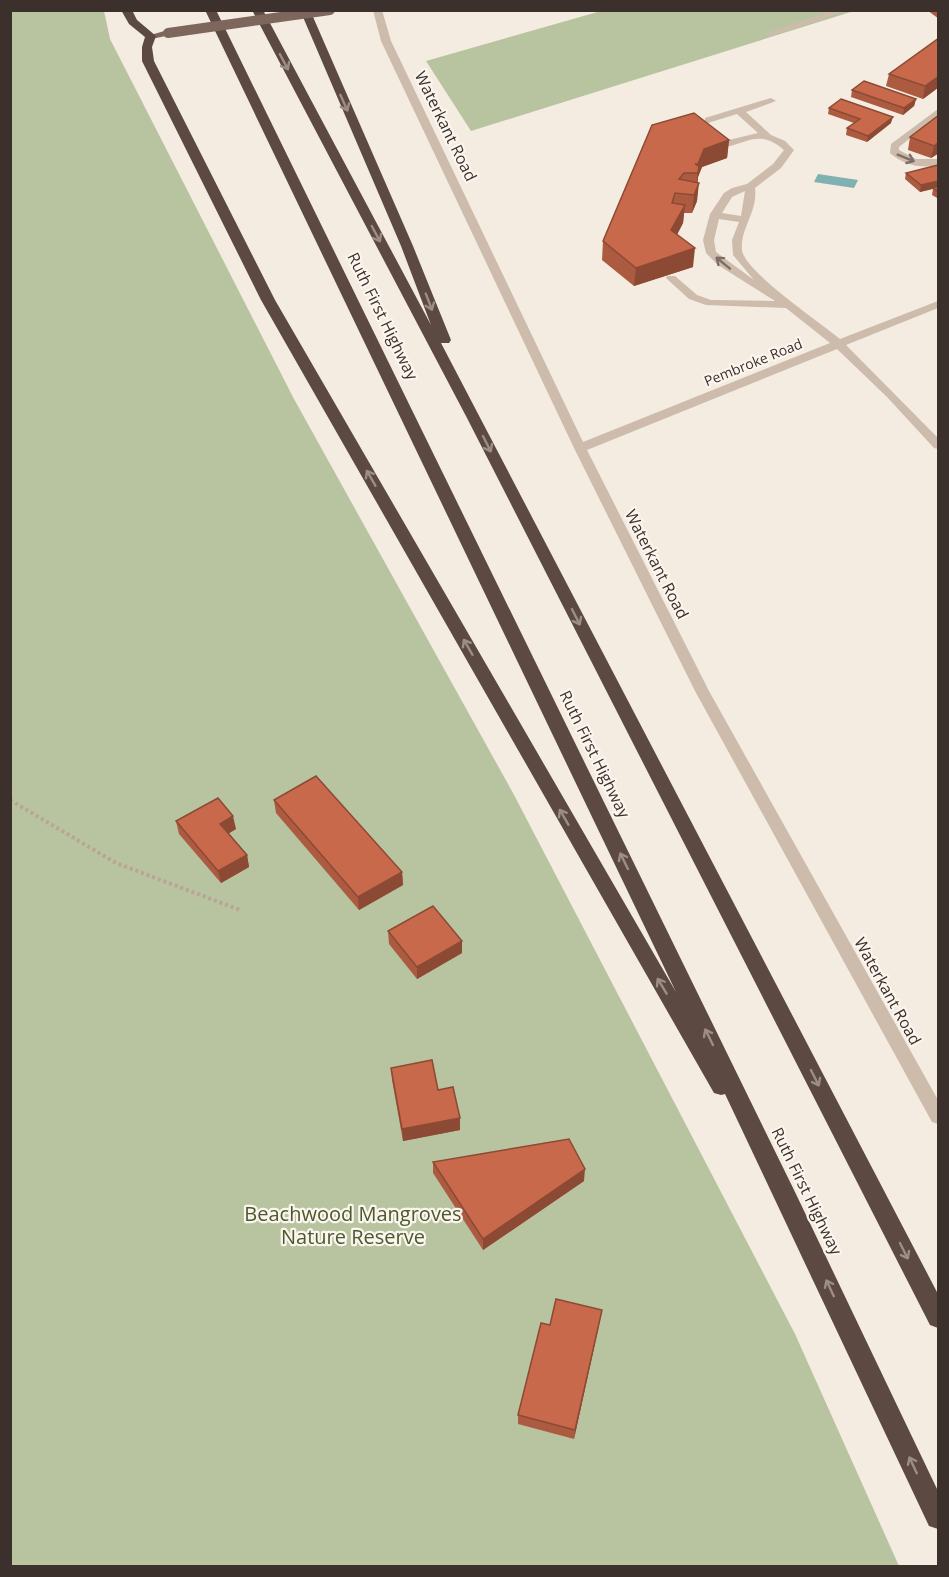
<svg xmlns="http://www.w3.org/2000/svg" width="949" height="1577" font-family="'Open Sans',sans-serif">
<rect width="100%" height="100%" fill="#f4ebe1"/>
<g fill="#b8c4a0">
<path d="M11,11H104L110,39L294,399L513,793L795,1334L899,1566H11Z"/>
<path d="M601,11H854L471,131L426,61Z"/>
</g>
<path fill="#7fb0b2" d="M818,174L858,180L854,188L814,182Z"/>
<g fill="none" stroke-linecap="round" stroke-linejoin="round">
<path stroke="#b9a596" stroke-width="4" stroke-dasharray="3 3" stroke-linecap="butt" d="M10,800L116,863L240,910"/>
<g fill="#cdbbac" fill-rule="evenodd">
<path d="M373,10H382L391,41L583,442L830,343L786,308L706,305L689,299L666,278L667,276H675L697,295L711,300L775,301L718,265L706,253L703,240L710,214L724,193L732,188L747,184L773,164L784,150C756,125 741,150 716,147V143L758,133L737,114L708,123L705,122V118L771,98L776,101L746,112L771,135L785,141L794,150L781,168L755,188C758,212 740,228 742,250C744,271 821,323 840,339L938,301V308L846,345L938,438V449L934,448L887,397L837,349L587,450L709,691L938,1100V1124L932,1122L695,691L574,448L381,41ZM745,191L741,216L722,213L732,197ZM719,219L739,222L732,240L733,255L754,280L716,252L714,240Z"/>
<path d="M834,10H849L771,36L764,34Z"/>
<path d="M938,109V116L899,147V150L916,159H938V165C921,169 904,165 890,153L891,144Z"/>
</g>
<path fill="#7d675c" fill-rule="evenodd" d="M168,30L172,33L171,35L151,39L147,36Z"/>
<g fill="#5c4a42" fill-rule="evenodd">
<path d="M121,10H132L137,20L156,36L152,47L154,61L275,300L676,992L205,10H216L795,1192L938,1491V1529L929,1526L725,1094L721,1095L714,1093L261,300L142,61V47L145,37L129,24Z"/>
<path d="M252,10H263L431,325L401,246L300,10H310L413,246L451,340L449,343H441L938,1294V1328L930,1325L467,418Z"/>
</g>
<path stroke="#7d675c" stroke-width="10" d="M168,33L330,10"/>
</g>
<g fill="#ac5a40">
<path d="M927,10H939V19Z"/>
<path d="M939,38V87L923,99L886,86L889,74Z"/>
<path d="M852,90L916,99L914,106L903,115L851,97Z"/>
<path d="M829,108L891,123L867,142L846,135L847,128L854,123L828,114Z"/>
<path d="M939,115V153L931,158L908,150L910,137Z"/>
<path d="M652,125L729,140L727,158L702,167L698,177L697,201L692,213H684L683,223L677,235L693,267L634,286L602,260L603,241Z"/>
<path d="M938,165L939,199L932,195L933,189L920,192L905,179L906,173Z"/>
<path d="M274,800L402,872L403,885L359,910L276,813Z"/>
<path d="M176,821L236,829L229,833L247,855L249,867L221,883L179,834Z"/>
<path d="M388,931L462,941V953L417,979L389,944Z"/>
<path d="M391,1068L460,1130L403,1141L392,1080Z"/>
<path d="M433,1162L584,1181L483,1250L433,1173Z"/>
<path d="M600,1320L574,1439L518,1424V1415L550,1325Z"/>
</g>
<g fill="#8c4a34">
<path d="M939,76V87L923,99L925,86Z"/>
<path d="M916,99L914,106L903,115L904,108Z"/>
<path d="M893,117L891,123L867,142L868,136Z"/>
<path d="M729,140L727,158L702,167L698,177L696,191L698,164L704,149Z"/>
<path d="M939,142V153L931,158L934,146Z"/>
<path d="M939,181V187L920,192L921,185Z"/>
<path d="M699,183L697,201L692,213L694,195Z"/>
<path d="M685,205L683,223L669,249L671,230Z"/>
<path d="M695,248L693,267L634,286L636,268Z"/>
<path d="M233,816L236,829L223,837L220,824Z"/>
<path d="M247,855L249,867L221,883L218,871Z"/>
<path d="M402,872L403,885L359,910L358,897Z"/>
<path d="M462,941V953L417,979V967Z"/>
<path d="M460,1118V1130L403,1141L402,1129Z"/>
<path d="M585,1169L584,1181L483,1250V1239Z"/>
<path d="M602,1310L600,1320L574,1439L575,1430Z"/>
</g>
<g fill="#c8694b" stroke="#8c4a34" stroke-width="1.5">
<path d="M939,38V76L925,86L889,74Z"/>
<path d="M864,81L916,99L904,108L852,90Z"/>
<path d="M841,99L893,117L868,136L847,128L860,119L829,108Z"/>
<path d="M694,113L729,140L704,149L698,164H695L699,166L698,173H684L679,179L699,183L694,195L675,193L672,203L685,205L671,230L695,248L636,268L603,241L652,125Z"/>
<path d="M939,115V142L934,146L910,137Z"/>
<path d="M938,165L939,181L921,185L906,173Z"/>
<path d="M939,186V192L933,188Z"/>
<path d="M316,776L402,872L358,897L274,800Z"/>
<path d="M218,798L233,816L220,824L247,855L218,871L176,821Z"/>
<path d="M433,906L462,941L417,967L388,931Z"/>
<path d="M432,1060L438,1090L453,1087L460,1118L402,1129L391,1068Z"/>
<path d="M569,1139L585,1169L483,1239L433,1162Z"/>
<path d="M556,1299L602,1310L575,1430L518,1415L541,1323L550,1325Z"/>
</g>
<defs><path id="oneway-shaft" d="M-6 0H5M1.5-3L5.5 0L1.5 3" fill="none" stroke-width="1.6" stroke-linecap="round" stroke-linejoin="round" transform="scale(1.5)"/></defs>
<g stroke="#9c8e87">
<use href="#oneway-shaft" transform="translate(284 62) rotate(62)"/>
<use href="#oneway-shaft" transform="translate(344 103) rotate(66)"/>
<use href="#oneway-shaft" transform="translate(376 234) rotate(62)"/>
<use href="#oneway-shaft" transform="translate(429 302) rotate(69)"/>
<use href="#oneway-shaft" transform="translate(487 444) rotate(63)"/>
<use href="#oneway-shaft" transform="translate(371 478) rotate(-120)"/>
<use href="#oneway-shaft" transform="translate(576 617) rotate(63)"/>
<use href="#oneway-shaft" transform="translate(468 647) rotate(-120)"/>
<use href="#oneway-shaft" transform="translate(564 817) rotate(-120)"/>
<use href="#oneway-shaft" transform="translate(624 861) rotate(-116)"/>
<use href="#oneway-shaft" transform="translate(662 986) rotate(-121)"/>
<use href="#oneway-shaft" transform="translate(709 1037) rotate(-116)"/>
<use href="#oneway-shaft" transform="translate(815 1078) rotate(63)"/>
<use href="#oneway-shaft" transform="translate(904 1251) rotate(63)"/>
<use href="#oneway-shaft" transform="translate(830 1288) rotate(-115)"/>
<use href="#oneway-shaft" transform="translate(913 1465) rotate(-115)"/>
</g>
<g stroke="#7d6f65">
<use href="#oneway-shaft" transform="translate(906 158) rotate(22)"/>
<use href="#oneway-shaft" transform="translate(723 263) rotate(-141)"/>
</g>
<g text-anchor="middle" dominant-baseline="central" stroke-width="4.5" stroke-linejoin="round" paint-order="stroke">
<g font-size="14" fill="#3b302b" stroke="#fbf5ee">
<text transform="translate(753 362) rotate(-22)">Pembroke Road</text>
</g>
<g font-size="16" fill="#3b302b" stroke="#fbf5ee">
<text transform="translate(446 126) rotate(64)">Waterkant Road</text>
<text transform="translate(383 316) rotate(64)">Ruth First Highway</text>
<text transform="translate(657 564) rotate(63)">Waterkant Road</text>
<text transform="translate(595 754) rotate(64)">Ruth First Highway</text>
<text transform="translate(888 991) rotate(61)">Waterkant Road</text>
<text transform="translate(807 1191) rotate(64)">Ruth First Highway</text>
</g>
<g font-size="20" fill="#4a5a2e" stroke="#fbf5ee">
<text x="353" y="1213">Beachwood Mangroves<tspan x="353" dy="23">Nature Reserve</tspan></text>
</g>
</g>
<rect width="949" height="1577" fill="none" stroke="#3b302b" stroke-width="24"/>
</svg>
